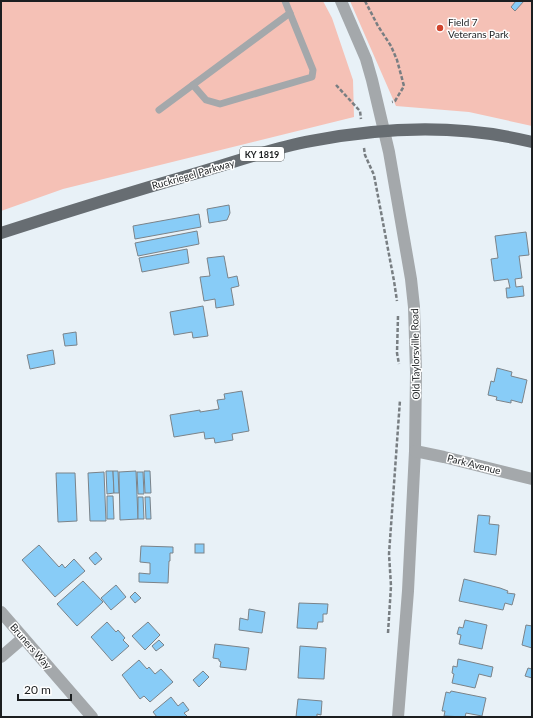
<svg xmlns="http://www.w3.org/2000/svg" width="533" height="718" font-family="Lato,sans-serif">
<rect width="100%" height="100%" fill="#e8f1f7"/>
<g fill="#f5c1b6">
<path d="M1,1H323L332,18L353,80L354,117L63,189L1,211Z"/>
<path d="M350,1H532V126L469,112L396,106Z"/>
</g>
<g fill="#88ccf7" stroke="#7b8389">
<path d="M516,1H524L515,11L511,7Z"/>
<path d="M229,205L230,213L227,220L209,223L207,209Z"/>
<path d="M199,214L201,227L135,239L133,226Z"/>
<path d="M197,231L199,244L138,256L135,243Z"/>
<path d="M526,232L529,255L519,256L522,278L515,279L516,287L523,286L524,296L507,298L506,288H510L508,279L494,281L491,259L498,258L495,236Z"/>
<path d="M187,249L189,263L142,272L139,258Z"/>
<path d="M224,256L228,278L237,276L239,286L231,288L234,305L216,308L215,299L204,301L200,277L210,276L207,258Z"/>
<path d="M203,306L208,336L193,338L192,332L174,335L170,312Z"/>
<path d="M76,332L77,345L65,346L63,334Z"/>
<path d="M53,350L55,364L30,369L27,355Z"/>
<path d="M497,368L512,372L511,376L527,380L522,403L511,400V403L496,400L497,397L488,395L491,381L494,382Z"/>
<path d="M242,391L249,431L232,434L233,440L215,443L214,438L205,439L204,432L174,437L170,415L200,410V412L219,409L217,400L225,399L224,394Z"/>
<path d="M106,471H113L114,493L107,494Z"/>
<path d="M113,471H118L119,493H114Z"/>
<path d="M136,471L138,519L120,520L119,472Z"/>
<path d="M144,471H150L151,493H145Z"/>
<path d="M104,472L106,521H90L88,473Z"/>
<path d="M137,472H143L144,494H138Z"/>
<path d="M56,473H75L77,521L58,522Z"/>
<path d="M107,496H113L114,519H107Z"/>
<path d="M138,497H143L144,519H138Z"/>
<path d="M145,497H150L151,519H146Z"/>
<path d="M478,515L490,516L489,524L499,525L496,555L474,552Z"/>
<rect x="195" y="544" width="9" height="9"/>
<path d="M39,545L59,567L62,564L65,568L74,559L85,571L55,597L22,560Z"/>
<path d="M141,546L173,547V553H170V561H169L168,583L139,582V573L150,574V563L140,562Z"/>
<path d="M96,552L102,559L95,565L89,558Z"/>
<path d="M464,579L500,588L508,591L507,593L515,594L512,605L505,603L503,610L459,601Z"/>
<path d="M83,581L103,602L77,626L57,604Z"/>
<path d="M116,585L126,597L111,610L101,598Z"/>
<path d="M135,592L141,598L135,603L130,597Z"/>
<path d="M299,603L328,604L327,614H323V622H318L317,629L297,628Z"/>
<path d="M249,609L265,612L262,633L239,630L240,618L248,620Z"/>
<path d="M465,620L487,625L482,649L459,644L461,635L457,634L459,627L463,628Z"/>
<path d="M107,622L116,632L118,630L125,638L123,640L129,646L112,661L91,637Z"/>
<path d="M148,622L160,635L145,650L132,636Z"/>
<path d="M526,625L532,626V648L522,645Z"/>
<path d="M159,640L164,645L156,651L152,646Z"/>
<path d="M215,644L249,648L246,670L220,667L221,662L219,661V659L213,658Z"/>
<path d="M300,646L326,648L324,679L298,678Z"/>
<path d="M458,659L493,667L491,677L479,674L475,688L452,683L454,674L452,673L453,666L457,667Z"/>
<path d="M139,660L147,669L149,667L155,674L161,669L173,682L150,702L144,696L140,699L122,675Z"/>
<path d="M528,668L532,669V678L525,676Z"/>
<path d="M203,671L209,677L199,687L193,680Z"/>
<path d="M451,691L486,698L482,716L466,713L465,717L444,716L445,711H442L446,692L450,693Z"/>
<path d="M171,697L178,706L183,702L189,710L184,713L188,717H157L153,712Z"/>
<path d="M298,699L322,701L321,715L317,714V717H296Z"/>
</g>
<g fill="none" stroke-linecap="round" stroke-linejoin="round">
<g stroke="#787e82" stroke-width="2.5" stroke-dasharray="4 2" stroke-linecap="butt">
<path d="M365,1L378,26L391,46L397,60L404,86L395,101L392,102"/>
<path d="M336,85L360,111L361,119"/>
<path d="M364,148L365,155L374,175L394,281L397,301"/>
<path d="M398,316L397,353L399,364"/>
<path d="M388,633L391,586L389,554L400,400"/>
</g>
<g stroke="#a4a8ab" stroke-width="7">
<path d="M193,85L206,100L220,104L312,77L313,70L285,1"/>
<path d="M159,110L290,13"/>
</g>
<g stroke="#a4a8ab" stroke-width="12">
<path d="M341,1L366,59L372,80L389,152L411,279L414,307L416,372L415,451L408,591L398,717"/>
<path d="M415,451L444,457L532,479"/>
<path d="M1,612L92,717"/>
<path d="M1,657L23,638"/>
</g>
<path stroke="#676d72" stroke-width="12" d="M1,233C66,212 131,192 197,173C235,162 272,148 311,141C383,127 460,124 532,142"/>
</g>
<circle fill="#d0442d" stroke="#fff" stroke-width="1.5" cx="440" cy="28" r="4"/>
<g text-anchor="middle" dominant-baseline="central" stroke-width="3" stroke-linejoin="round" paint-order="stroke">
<rect fill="#fff" stroke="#5f6263" stroke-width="1" x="240" y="147" width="44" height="14" rx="3"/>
<g font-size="9" font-weight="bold" fill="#1b1e20">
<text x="262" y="154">KY 1819</text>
</g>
<g font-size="10" fill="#1b1e20" stroke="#fff" text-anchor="start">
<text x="448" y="22">Field 7<tspan x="448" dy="12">Veterans Park</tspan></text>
</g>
<g font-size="10" fill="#1b1e20" stroke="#fff">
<text transform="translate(193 174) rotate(-16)">Ruckriegel Parkway</text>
<text transform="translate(415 354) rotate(-91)">Old Taylorsville Road</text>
<text transform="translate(474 464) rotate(14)">Park Avenue</text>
<text transform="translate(31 646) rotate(49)">Bruners Way</text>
</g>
</g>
<rect width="533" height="718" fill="none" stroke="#1b1e20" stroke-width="4"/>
<path d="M18 694v6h53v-6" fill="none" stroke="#1b1e20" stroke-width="2"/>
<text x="24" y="694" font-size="12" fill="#1b1e20" stroke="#ffffff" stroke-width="3" paint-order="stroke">20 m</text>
</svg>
